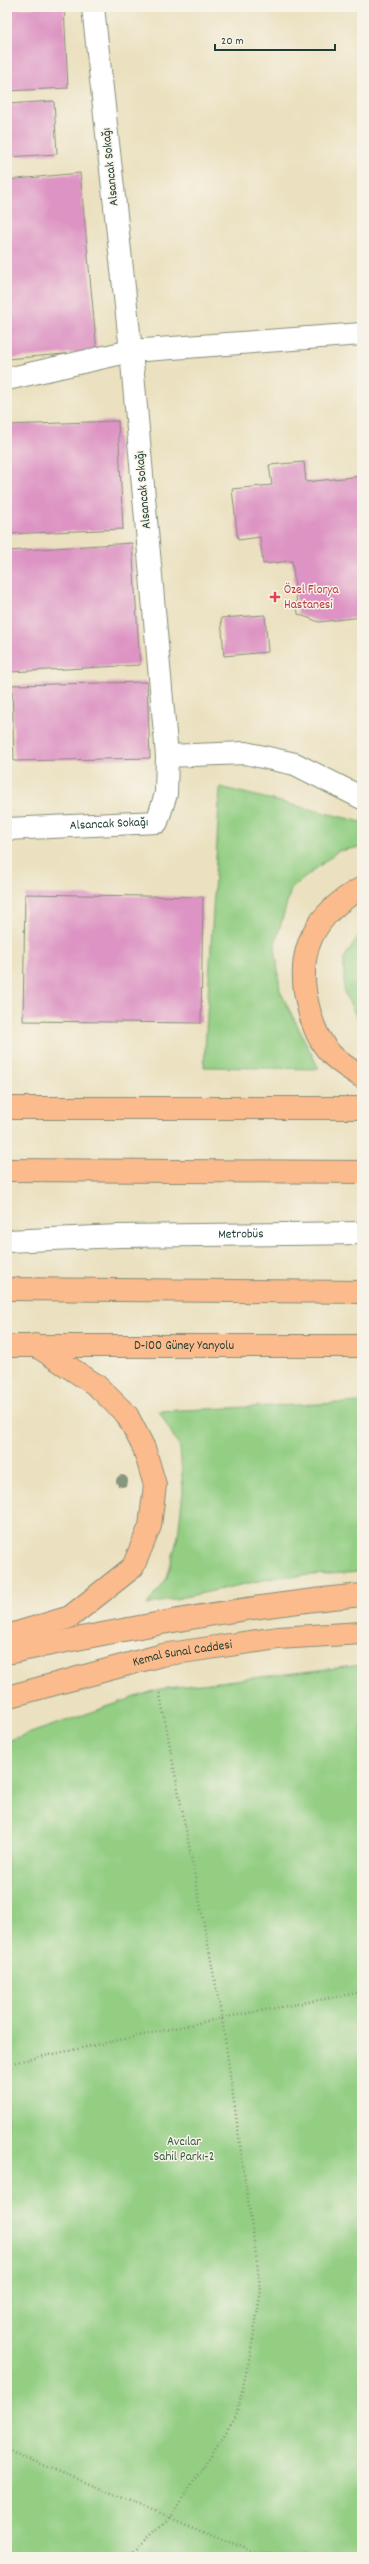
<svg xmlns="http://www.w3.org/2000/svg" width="369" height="2564" font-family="Dekko,sans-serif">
<rect width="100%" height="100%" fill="#f7f3e8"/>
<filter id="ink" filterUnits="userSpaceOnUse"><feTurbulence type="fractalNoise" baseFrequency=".025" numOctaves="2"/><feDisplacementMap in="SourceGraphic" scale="8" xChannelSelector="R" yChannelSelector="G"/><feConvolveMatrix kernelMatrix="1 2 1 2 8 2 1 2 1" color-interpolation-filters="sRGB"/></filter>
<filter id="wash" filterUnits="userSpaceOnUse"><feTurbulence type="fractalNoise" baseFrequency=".012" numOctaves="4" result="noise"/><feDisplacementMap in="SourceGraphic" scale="16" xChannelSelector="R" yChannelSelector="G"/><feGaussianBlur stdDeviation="0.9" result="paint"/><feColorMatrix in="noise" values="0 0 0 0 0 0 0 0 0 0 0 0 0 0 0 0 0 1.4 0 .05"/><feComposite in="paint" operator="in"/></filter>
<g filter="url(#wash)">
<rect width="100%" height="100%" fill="#ebe1c0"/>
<g fill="#93ce83" stroke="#59865c">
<path d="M220,787L362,822V847L338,851L291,889L275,944L280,991L319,1069L204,1067Z"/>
<path d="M362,930V1028L344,992V958Z"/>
<path d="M362,1402V1572L278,1577L147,1605L167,1578L178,1536L183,1490L180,1448L159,1411Z"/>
<path d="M362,1665V2557H7V1741L159,1689Z"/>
</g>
<g id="blocks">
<g fill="#dd93c3">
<path d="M39,7H64L68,88L7,91V9Z"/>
<path d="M54,101L57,154L7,157V104Z"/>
<path d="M80,173L97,351L7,359V180Z"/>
<path d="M118,421L123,529L7,534V425Z"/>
<path d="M304,462L306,482L362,476V617L319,622L298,614L292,561L263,564L260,537L238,540L232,489L272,485L269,465Z"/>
<path d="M132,543L140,665L10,672L7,620V551Z"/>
<path d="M265,615L268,652L224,656L221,618Z"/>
<path d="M147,682L150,758L14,761L12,685Z"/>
<path d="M25,894L203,897L201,1023L23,1021Z"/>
</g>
</g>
</g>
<g filter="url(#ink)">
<use href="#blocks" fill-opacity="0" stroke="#858f7a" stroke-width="1"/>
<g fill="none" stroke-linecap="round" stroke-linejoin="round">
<defs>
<g id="minor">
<path d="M7,379L131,351L362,334"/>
<path d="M167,756L245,753L295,764L362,798"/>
<path id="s1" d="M7,829L157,822L166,794L167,756L131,351L93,7"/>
<path id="s2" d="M7,1241L119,1236L362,1233"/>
</g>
<g id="major">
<path d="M362,888C312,915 294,955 309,1010C313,1026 319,1041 330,1053C338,1063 352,1070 362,1077"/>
<path d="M7,1108H362"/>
<path id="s3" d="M7,1346H362"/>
<path d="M7,1636L70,1617L133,1567L150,1526L155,1485L144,1448L127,1415L96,1385L35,1345"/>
<path d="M7,1653C124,1629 243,1606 362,1595"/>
<path id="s4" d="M7,1697L162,1655L278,1638L362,1633"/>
</g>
<g id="highway">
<path d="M7,1170L362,1172"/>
<path d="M7,1289L362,1292"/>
</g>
</defs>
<use href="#minor" stroke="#858f7a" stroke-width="24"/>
<use href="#major" stroke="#858f7a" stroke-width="24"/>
<use href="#highway" stroke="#858f7a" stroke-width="24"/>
<g stroke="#858f7a" stroke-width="2.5" stroke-dasharray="1 3" stroke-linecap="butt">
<path d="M7,2064L222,2018L362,1992"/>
<path d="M7,2450L266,2557"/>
<path d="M128,2557L170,2517L236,2417L250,2356L261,2291L222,2018L159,1690"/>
</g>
<use href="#minor" stroke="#fff" stroke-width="22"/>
<use href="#major" stroke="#fbbb8c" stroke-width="22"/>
<use href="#highway" stroke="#fbbb8c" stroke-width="22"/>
</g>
<circle fill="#87977c" cx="122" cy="1481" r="6"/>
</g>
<path fill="#e0444e" stroke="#f7f3e8" stroke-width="1.5" d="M273 591h4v4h4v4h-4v4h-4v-4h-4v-4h4z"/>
<g text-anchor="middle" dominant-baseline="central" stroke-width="3" stroke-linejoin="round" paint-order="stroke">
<g font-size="13" fill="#1f3d34" stroke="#f7f3e8">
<text transform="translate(111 167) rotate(-96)">Alsancak Sokağı</text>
<text transform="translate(144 490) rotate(-95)">Alsancak Sokağı</text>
<text stroke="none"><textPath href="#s1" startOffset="102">Alsancak Sokağı</textPath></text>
<text stroke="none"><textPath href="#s2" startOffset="234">Metrobüs</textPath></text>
<text stroke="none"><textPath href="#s3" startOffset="177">D-100 Güney Yanyolu</textPath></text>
<text stroke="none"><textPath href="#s4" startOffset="181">Kemal Sunal Caddesi</textPath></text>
</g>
<g font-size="13" fill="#be3a42" stroke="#f7f3e8" text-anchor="start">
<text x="284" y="590">Özel Florya<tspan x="284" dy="15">Hastanesi</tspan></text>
</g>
<g font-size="13" fill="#365a44" stroke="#f7f3e8">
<text x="184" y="2142">Avcılar<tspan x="184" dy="15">Sahil Parkı-2</tspan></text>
</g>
</g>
<rect width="369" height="2564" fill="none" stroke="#f7f3e8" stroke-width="24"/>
<path d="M215 44v6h120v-6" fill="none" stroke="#1f3d34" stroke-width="2"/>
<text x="221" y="44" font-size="12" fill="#1f3d34" stroke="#f7f3e8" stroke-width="3" paint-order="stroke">20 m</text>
</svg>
